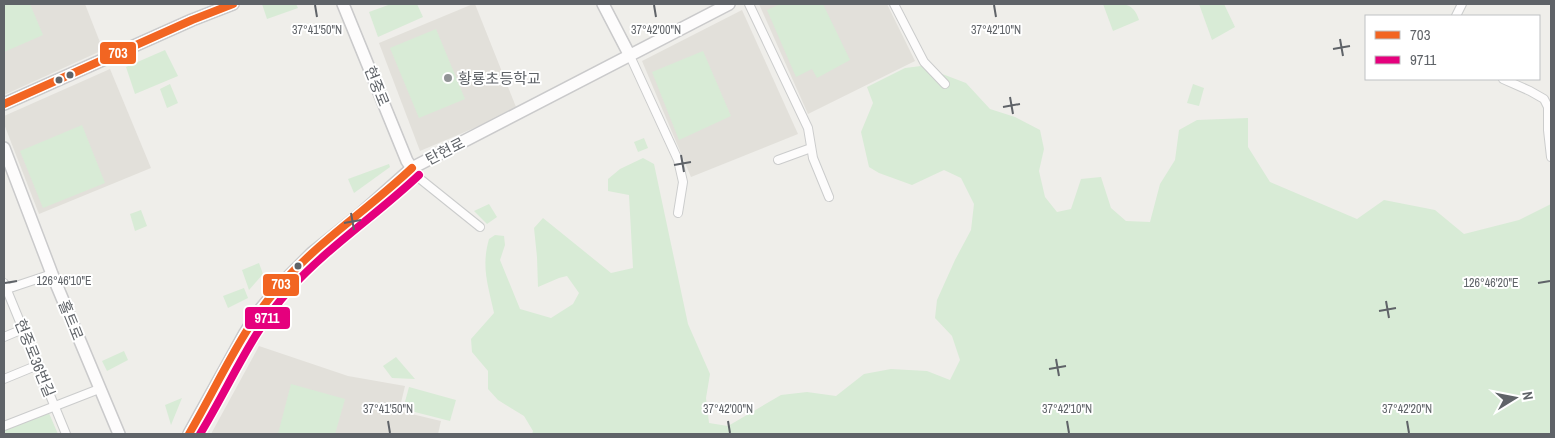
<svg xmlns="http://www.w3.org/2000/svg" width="1555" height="438" font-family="'Archivo Narrow','Noto Sans KR',sans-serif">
<rect width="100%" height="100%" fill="#efeeea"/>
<g fill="#e2e0da">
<path d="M4,4H85L103,50L4,95Z"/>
<path d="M473,4H475L516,107L486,123L420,151L379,43Z"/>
<path d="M759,4H887L915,61L808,114Z"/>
<path d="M742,10L798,134L691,177L642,61Z"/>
<path d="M110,69L151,168L39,214L4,124V116Z"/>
<path d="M259,346L348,376L405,386L399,411L441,421L438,434H211Z"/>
</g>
<g fill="#d8ebd6">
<path d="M4,4H30L43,35L4,52Z"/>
<path d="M262,4H296L298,8L267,19Z"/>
<path d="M391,4H417L423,17L378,37L369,12Z"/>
<path d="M780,4H823L850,60L817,78L812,69L796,77L767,10Z"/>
<path d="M1103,4C1120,4 1133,0 1139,20L1113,31Z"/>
<path d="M1199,4H1224L1235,27L1212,40Z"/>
<path d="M436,29L465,99L419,118L390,48Z"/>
<path d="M165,50L178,76L135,94L126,67Z"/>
<path d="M703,51L731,116L679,140L652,72Z"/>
<path d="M921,66L966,83L990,109L1015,117L1040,130L1044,149L1039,171L1045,197L1057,212L1071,209L1081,179L1101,177L1111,208L1126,221L1150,222L1160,184L1175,160L1179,130L1197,120L1248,118V147L1270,182L1357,219L1384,200L1435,210L1464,234L1519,220L1551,204V434H532L533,431L524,416L498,400L488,389V371L472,352L471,339L494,313C488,285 481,267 489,239L495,235L504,236L505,245L500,260L520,309L551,318L573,304L579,293L567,276L559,278L538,287L537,257L534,228L543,218L611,273L633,268L629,195L608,191V179L620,169L643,158L654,164L688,324L710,374L706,398L709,423L728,426L781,395L807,392L836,396L864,374L891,369L927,371L950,380L960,360L952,336L935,318L937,300L955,260L971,230L974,204L961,178L944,170L912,185L879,173L869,167L861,132L873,103L867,87L905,68Z"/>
<path d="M170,84L178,103L167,108L160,89Z"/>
<path d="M1193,84L1204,88L1199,106L1187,103Z"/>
<path d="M82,125L105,183L43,208L20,151Z"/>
<path d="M644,138L648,148L638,152L634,142Z"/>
<path d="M389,164L390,167L354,193L348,179Z"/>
<path d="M489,204L497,217L487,224L474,211Z"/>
<path d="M141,210L147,226L135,231L130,214Z"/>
<path d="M259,263L263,274L249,290L242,270Z"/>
<path d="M244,288L248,298L228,308L223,296Z"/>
<path d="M124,351L128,360L107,371L102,361Z"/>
<path d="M396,357L415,379L392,378L383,366Z"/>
<path d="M291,384L345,399L335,434H278Z"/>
<path d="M409,387L456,400L450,421L403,409Z"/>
<path d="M182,398L171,425L165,405Z"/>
<path d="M48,411L58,434H5L4,427Z"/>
</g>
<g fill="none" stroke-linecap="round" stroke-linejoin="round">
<defs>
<g id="street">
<path d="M749,4L808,128L813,158L829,197"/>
<path d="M894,4L924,62L945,84"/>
<path d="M1456,16L1462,4"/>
<path d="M630,56L678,160L683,182L678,213"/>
<path d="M1503,79L1530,91L1544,99L1548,107V130L1551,157"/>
<path d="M778,160L811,148"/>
<path d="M412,168L419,178L480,227"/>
<path d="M4,283L66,434"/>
<path d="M4,290L52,274"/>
<path d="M4,337L23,329"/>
<path d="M4,379L38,365"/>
<path d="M4,426L99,389"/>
</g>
<g id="secondary">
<path d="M343,4L407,161L412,168"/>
<path d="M603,4L630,56"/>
<path d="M4,104L192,20L233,4"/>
<path d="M4,148L52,274L119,434"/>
<path d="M189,434L245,333L259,311L283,282L312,253L358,216L412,168L729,4"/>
</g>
</defs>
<use href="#street" stroke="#cbcccc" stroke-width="10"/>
<use href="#secondary" stroke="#cacacb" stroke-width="14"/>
<use href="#street" stroke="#fdfcfc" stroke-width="8"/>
<use href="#secondary" stroke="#fdfcfc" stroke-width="11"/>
<defs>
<g id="bus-1">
<path d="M4,104L192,20L233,4"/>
<path d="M189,434C219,383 243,326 283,282C322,239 371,207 412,168"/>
</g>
<path id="bus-2" d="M200,434C230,385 252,331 290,289C329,246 378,214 419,175"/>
</defs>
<use href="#bus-1" stroke="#fff" stroke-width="11"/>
<use href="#bus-2" stroke="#fff" stroke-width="11"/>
<use href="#bus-1" stroke="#f26522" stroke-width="8"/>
<use href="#bus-2" stroke="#e5007d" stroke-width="8"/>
</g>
<path fill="none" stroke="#5f6368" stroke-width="2" d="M315,5L317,17M654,5L656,17M994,5L996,17M1340,39L1343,56M1333,49L1350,46M1010,97L1013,114M1003,107L1020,104M681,155L684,172M674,165L691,162M351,213L354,230M344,223L361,220M5,283L17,281M1538,283L1550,281M1386,301L1389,318M1379,311L1396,308M1056,359L1059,376M1049,369L1066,366M388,421L390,433M728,421L730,433M1067,421L1069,433M1407,421L1409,433"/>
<g fill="#5f6368" stroke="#fff" stroke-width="2">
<circle cx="70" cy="75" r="4.5"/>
<circle cx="59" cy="80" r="4.5"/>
<circle cx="298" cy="266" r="4.5"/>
</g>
<circle fill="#919496" stroke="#fff" stroke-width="2" cx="448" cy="78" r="5"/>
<g text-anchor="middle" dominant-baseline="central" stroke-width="4" stroke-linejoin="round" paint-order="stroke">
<g font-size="15" fill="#5f6368" stroke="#fff" text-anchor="start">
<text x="458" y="78">황룡초등학교</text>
</g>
<g font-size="15" fill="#5f6368" stroke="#fff">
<text transform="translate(377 86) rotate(68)">현중로</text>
<text transform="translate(445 151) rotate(-27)">탄현로</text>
<text transform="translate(71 320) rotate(68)">홀트로</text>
<text transform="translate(35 358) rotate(68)">현중로36번길</text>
</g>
</g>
<g font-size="12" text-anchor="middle" fill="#5f6368" stroke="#fff" stroke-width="4" stroke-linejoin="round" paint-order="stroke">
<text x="317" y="34">37°41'50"N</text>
<text x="656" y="34">37°42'00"N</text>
<text x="996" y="34">37°42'10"N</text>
<text x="64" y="285">126°46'10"E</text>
<text x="1491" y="287">126°46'20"E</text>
<text x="388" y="413">37°41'50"N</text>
<text x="728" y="413">37°42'00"N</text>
<text x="1067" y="413">37°42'10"N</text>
<text x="1407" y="413">37°42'20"N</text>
</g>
<g stroke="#fff" stroke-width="2">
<rect x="99" y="41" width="38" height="24" rx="5" fill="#f26522"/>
<rect x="262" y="273" width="38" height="24" rx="5" fill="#f26522"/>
<rect x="244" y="306" width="47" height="24" rx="5" fill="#e5007d"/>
</g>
<g font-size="14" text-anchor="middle" font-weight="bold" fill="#fff">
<text x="118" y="58">703</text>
<text x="281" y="289">703</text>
<text x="267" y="323">9711</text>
</g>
<rect width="1555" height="438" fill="none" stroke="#5f6368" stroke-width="10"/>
<rect x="1365" y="15" width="175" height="65" fill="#ffffff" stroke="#bfc1c3"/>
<rect x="1375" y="31" width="25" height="8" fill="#f26522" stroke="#bfc1c3"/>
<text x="1410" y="40" font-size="15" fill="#5f6368">703</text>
<rect x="1375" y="56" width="25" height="8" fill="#e5007d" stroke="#bfc1c3"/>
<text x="1410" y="65" font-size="15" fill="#5f6368">9711</text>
<g transform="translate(1515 398) rotate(80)" stroke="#ffffff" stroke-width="4" paint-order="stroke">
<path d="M0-4L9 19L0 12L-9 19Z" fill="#5f6368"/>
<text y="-8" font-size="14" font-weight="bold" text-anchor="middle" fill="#5f6368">N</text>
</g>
</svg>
